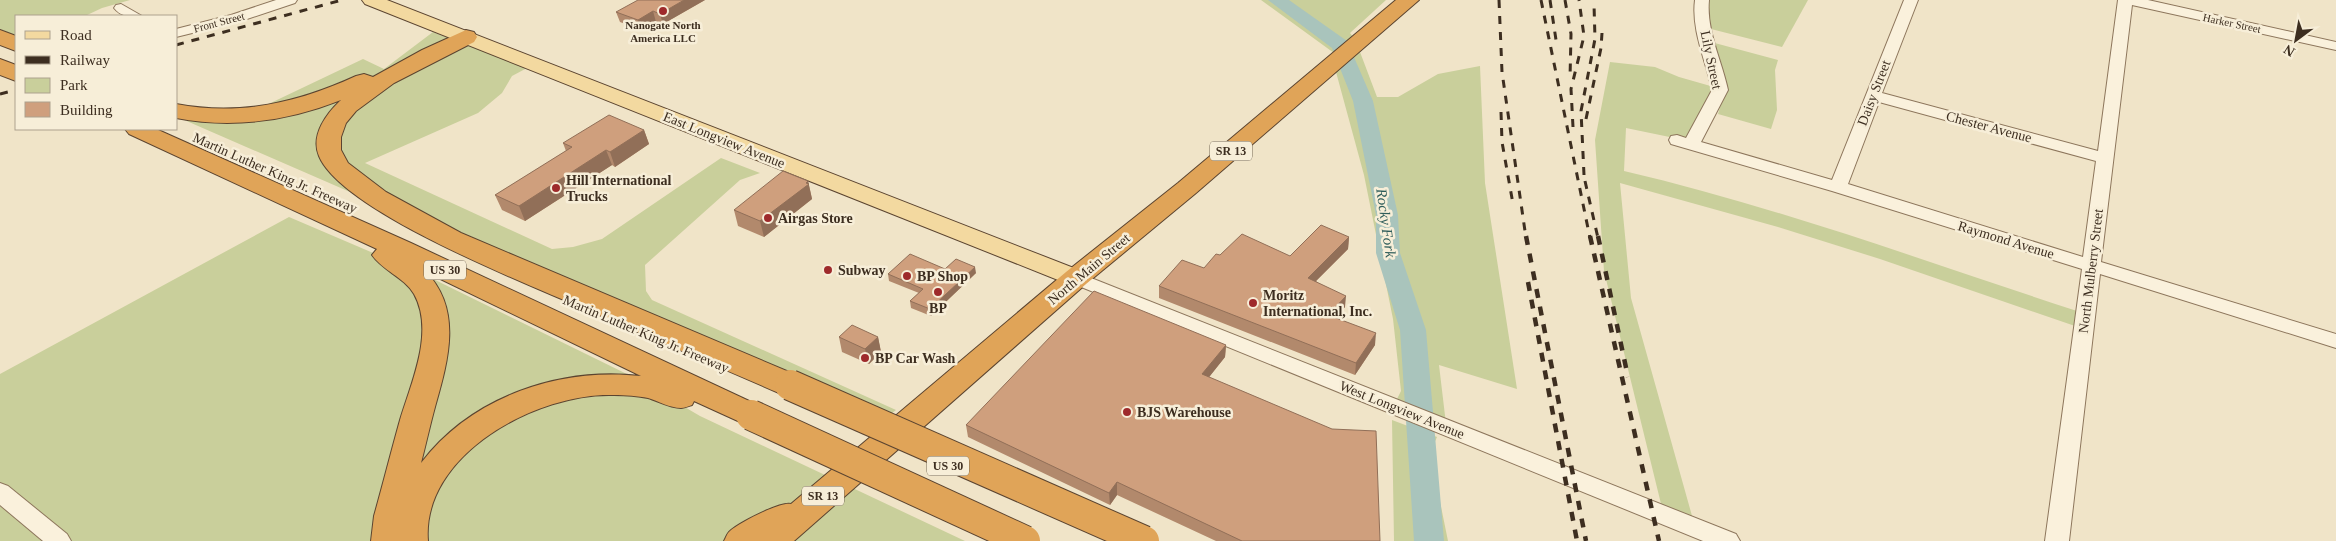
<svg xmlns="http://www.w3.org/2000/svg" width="2336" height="541" font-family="'Times New Roman',serif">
<rect width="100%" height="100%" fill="#f0e4c8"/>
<g fill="#c9cf9b">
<path d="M0,0H130L102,8L85,16H16V36L0,29Z"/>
<path d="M1261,0H1386L1350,33L1354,38L1334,53Z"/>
<path d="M1707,0H1808L1782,47L1711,29L1705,8Z"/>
<path d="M433,32L527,68L512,76L502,93L478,113L365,163L552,249L573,247L602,239L721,158L760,173L740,180L645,265L646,291L652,300L896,410L888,416L373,202L182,119L258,109L363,59L384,69Z"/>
<path d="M1711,42L1778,60L1775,70L1777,110L1771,129L1718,114L1725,90Z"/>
<path d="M1360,52L1377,97H1398L1438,74L1480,66L1485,183L1517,389L1439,365L1446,424L1395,403L1401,391L1393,319L1364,175L1336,72Z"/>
<path d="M1610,62L1655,67L1679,77L1714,87L1689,141L1626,128L1624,171C1778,207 1927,262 2077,311L2075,326L1880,259L1778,227L1620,183L1631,298L1694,523L1663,512L1604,271L1595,140Z"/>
<path d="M289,217L427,276L635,378L700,416L965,541H0V374Z"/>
<path d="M1392,420L1437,437L1432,448L1433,467L1448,541H1394Z"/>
</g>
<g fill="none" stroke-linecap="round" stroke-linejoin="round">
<path fill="#a9c4bc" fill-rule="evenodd" d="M1268,0H1289L1347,41L1373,101L1398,215L1400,253L1426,330L1444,541H1414L1400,330L1376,253V215L1353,101L1332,48Z"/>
<defs>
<g id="minor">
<path d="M276,0H297L295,3L241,21L176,37V29L231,15Z"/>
<path d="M1695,0H1709C1706,31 1722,61 1728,90L1701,142L1832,180L1904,0H1918L1882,93L2098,151L2118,0H2148L2336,42V50L2132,5L2101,262L2336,334V348L2100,274L2069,541H2045L2082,269L1832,191L1671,144L1669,140L1671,136L1677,135L1686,138L1712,90C1706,61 1691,30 1695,0ZM1879,102L2096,161L2083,257L1848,184Z"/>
<path d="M121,4L142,16C131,17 121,17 114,8L116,5Z"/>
<path d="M1076,272L1736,534L1740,541H1703L1069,282L1067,278L1069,274Z"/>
<path d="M0,483L8,486L67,534L71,541H43L0,505Z"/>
</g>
<path id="major" d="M362,0H387L1084,272L1088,278L1084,284L1076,286L1068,284L365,4Z"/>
<g id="highway">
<path d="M1396,0H1419L1196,193L1086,284L794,541H724C726,538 727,533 730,531C739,523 781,501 791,504L1066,272L1178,183Z"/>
<path d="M0,30L16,36V51L0,45Z"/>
<path d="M466,30L474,32L477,37L474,42L394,83L356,111L346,123L341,137V150L348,163L386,192L461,233L801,377L805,385L801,393L790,396L779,393C721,368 663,343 606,318C545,291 343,214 319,156C310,135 327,113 341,100C288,121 233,129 176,118V104C240,116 297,103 356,76L364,74L373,77L422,50Z"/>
<path d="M0,59L16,65V81L0,75Z"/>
<path d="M125,129H156L411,243L762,407L767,415L762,423L751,427L694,401L692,405C689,406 684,408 681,408C670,408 658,401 648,398C638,396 625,395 614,395C539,392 421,454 428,541H371L374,516C383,484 391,452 400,420C411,383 435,332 414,294C404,277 383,271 372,255L377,249L129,134ZM426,272L641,376C560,367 472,396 421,463C426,444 430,425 435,407C448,361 463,310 426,272Z"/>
</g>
</defs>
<use href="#minor" stroke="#8d765c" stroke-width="2"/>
<use href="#major" stroke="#5b4430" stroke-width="2"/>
<use href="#highway" stroke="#5b4430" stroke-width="2"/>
<use href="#minor" fill="#faf1dc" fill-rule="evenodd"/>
<use href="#major" fill="#f3d9a0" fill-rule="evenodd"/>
<use href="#highway" fill="#e0a458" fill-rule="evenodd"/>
<g stroke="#3d2e20" stroke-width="3" stroke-dasharray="8 8" stroke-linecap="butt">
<path d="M1499,0L1502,72L1526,238"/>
<path d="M1541,0L1590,238"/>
<path d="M1550,0L1556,40"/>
<path d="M1565,0L1571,34L1570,79"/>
<path d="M176,45L342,0"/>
<path d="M0,94L16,90"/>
<path d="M1501,112L1502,142L1513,204"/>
<path d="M1586,119L1601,48L1602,33"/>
<path d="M1573,127L1571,89L1584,36L1579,0"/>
<path d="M1584,175L1581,111L1595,39L1594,4"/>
<path d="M1585,181L1598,238"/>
</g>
<g stroke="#3d2e20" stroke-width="4.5" stroke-dasharray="9 9" stroke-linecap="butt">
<path d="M1526,236L1586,541"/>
<path d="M1590,236L1659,541"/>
<path d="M1598,236L1628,377"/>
<path d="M1528,282L1577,541"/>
</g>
<defs>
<g id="highway-bridge">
<path d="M790,385L1144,541"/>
<path d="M751,415L1025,541"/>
</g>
</defs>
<use href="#highway-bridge" stroke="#5b4430" stroke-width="32" stroke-linecap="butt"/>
<use href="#highway-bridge" stroke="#e0a458" stroke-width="30"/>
</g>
<g fill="#b2896c">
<path d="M705,0L663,24L656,22L641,30L620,22L616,12Z"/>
<path d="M644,130L649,144L615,167L612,165L525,221L502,210L495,195L566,151L563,143Z"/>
<path d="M808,181L812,199L764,237L738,226L734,210Z"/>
<path d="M1349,237L1348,249L1316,281L1345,307L1335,318L1375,345L1355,375L1159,298V286L1204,268L1220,255L1290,256Z"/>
<path d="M945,269L976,273L931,316L911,308L910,301L919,293L889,281L888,274Z"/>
<path d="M839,337H878L881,352L869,364L842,352Z"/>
<path d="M1226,345L1225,357L1209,377L1380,541H1216L1117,495L1110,505L968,437L966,425Z"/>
</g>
<g fill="#916f58">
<path d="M684,0H705L663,24L660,14Z"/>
<path d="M653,11L656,22L641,30L638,20Z"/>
<path d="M644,130L649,144L615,167L610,152Z"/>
<path d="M606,150L612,165L525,221L519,206Z"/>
<path d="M808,181L812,199L764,237L760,221Z"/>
<path d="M1349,237L1348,249L1307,290L1308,278Z"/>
<path d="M975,267L976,273L931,316L930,309Z"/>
<path d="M1346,296L1345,307L1326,327L1328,315Z"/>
<path d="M1376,333L1375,345L1355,375L1356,363Z"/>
<path d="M878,337L881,352L869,364L865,349Z"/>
<path d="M1226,345L1225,357L1202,386V374Z"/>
<path d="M1117,482V495L1110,505L1109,493Z"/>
</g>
<g fill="#cf9f7d" stroke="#916f58">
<path d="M638,0H684L660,14L653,11L638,20L616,12Z"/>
<path d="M609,115L644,130L610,152L606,150L519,206L495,195L572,147L563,143Z"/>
<path d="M783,171L808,181L806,183L809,184L760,221L734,210Z"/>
<path d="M1321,225L1349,237L1308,278L1346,296L1328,315L1376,333L1356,363L1159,286L1182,260L1204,268L1216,254L1220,255L1242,234L1290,256Z"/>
<path d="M910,254L945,269L956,259L975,267L930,309L910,301L923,289L888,274Z"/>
<path d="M1094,291L1226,345L1202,374L1332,429L1376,431L1380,541H1242L1117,482L1109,493L966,425Z"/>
<path d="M852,325L878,337L865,349L839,337Z"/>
</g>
<g fill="#9e2a2b" stroke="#f7eed8" stroke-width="2">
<circle cx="663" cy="11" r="5"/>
<circle cx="556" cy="188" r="5"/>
<circle cx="768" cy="218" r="5"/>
<circle cx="828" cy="270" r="5"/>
<circle cx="907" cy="276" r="5"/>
<circle cx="938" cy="292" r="5"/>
<circle cx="1253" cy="303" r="5"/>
<circle cx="865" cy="358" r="5"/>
<circle cx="1127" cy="412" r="5"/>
</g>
<g text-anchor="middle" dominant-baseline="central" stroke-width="5" stroke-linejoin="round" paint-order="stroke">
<g font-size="11" fill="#3d2e20" stroke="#f7eed8">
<text transform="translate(219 22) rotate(-15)">Front Street</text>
<text transform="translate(2232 23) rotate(12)">Harker Street</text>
</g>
<g font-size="11" font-weight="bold" fill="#3d2e20" stroke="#f7eed8">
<text x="663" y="25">Nanogate North<tspan x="663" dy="13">America LLC</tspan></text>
</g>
<g fill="#f7eed8" stroke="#756857" stroke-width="1">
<rect x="1210" y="141.5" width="42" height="19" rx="4"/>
<rect x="424" y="260.5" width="42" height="19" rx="4"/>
<rect x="927" y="456.5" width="42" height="19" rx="4"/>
<rect x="802" y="486.5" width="42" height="19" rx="4"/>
</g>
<g font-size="12" font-weight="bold" fill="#3d2e20">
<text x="1231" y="151">SR 13</text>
<text x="445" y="270">US 30</text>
<text x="948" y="466">US 30</text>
<text x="823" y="496">SR 13</text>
</g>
<g font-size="14" fill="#3d2e20" stroke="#f7eed8">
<text transform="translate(1711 60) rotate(78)">Lily Street</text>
<text transform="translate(1874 93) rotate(-69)">Daisy Street</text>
<text transform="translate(1989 127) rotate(15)">Chester Avenue</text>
<text transform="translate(724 140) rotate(22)">East Longview Avenue</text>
<text transform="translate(275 173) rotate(24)">Martin Luther King Jr. Freeway</text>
<text transform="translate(2006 240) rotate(17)">Raymond Avenue</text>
<text transform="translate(1089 269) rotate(-40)">North Main Street</text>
<text transform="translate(2091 271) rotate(-83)">North Mulberry Street</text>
<text transform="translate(646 334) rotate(23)">Martin Luther King Jr. Freeway</text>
<text transform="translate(1402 410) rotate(22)">West Longview Avenue</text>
</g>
<g font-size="14" font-weight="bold" fill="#3d2e20" stroke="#f7eed8" text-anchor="start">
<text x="566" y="180">Hill International<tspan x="566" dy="16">Trucks</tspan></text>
<text x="778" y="218">Airgas Store</text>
<text x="838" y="270">Subway</text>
<text x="917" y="276">BP Shop</text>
<text x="1263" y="295">Moritz<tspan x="1263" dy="16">International, Inc.</tspan></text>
<text x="938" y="308" text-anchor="middle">BP</text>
<text x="875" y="358">BP Car Wash</text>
<text x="1137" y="412">BJS Warehouse</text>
</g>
<g font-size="15" font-style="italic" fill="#2f5d5a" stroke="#f7eed8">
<text transform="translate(1386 223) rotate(82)">Rocky Fork</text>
</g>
</g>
<rect x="15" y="15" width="162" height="115" fill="#f7eed8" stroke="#ada18e"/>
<rect x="25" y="31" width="25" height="8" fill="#f3d9a0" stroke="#ada18e"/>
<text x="60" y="40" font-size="15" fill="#3d2e20">Road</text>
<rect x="25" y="56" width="25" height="8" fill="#3d2e20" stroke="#ada18e"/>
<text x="60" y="65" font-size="15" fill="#3d2e20">Railway</text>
<rect x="25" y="78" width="25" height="15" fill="#c9cf9b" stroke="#ada18e"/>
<text x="60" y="90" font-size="15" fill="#3d2e20">Park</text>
<rect x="25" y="102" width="25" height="15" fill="#cf9f7d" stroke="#ada18e"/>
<text x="60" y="115" font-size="15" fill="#3d2e20">Building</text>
<g transform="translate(2296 40) rotate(212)" stroke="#f7eed8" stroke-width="4" paint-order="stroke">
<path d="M0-4L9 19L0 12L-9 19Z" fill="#3d2e20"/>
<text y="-8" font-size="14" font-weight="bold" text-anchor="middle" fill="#3d2e20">N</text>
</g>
</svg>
